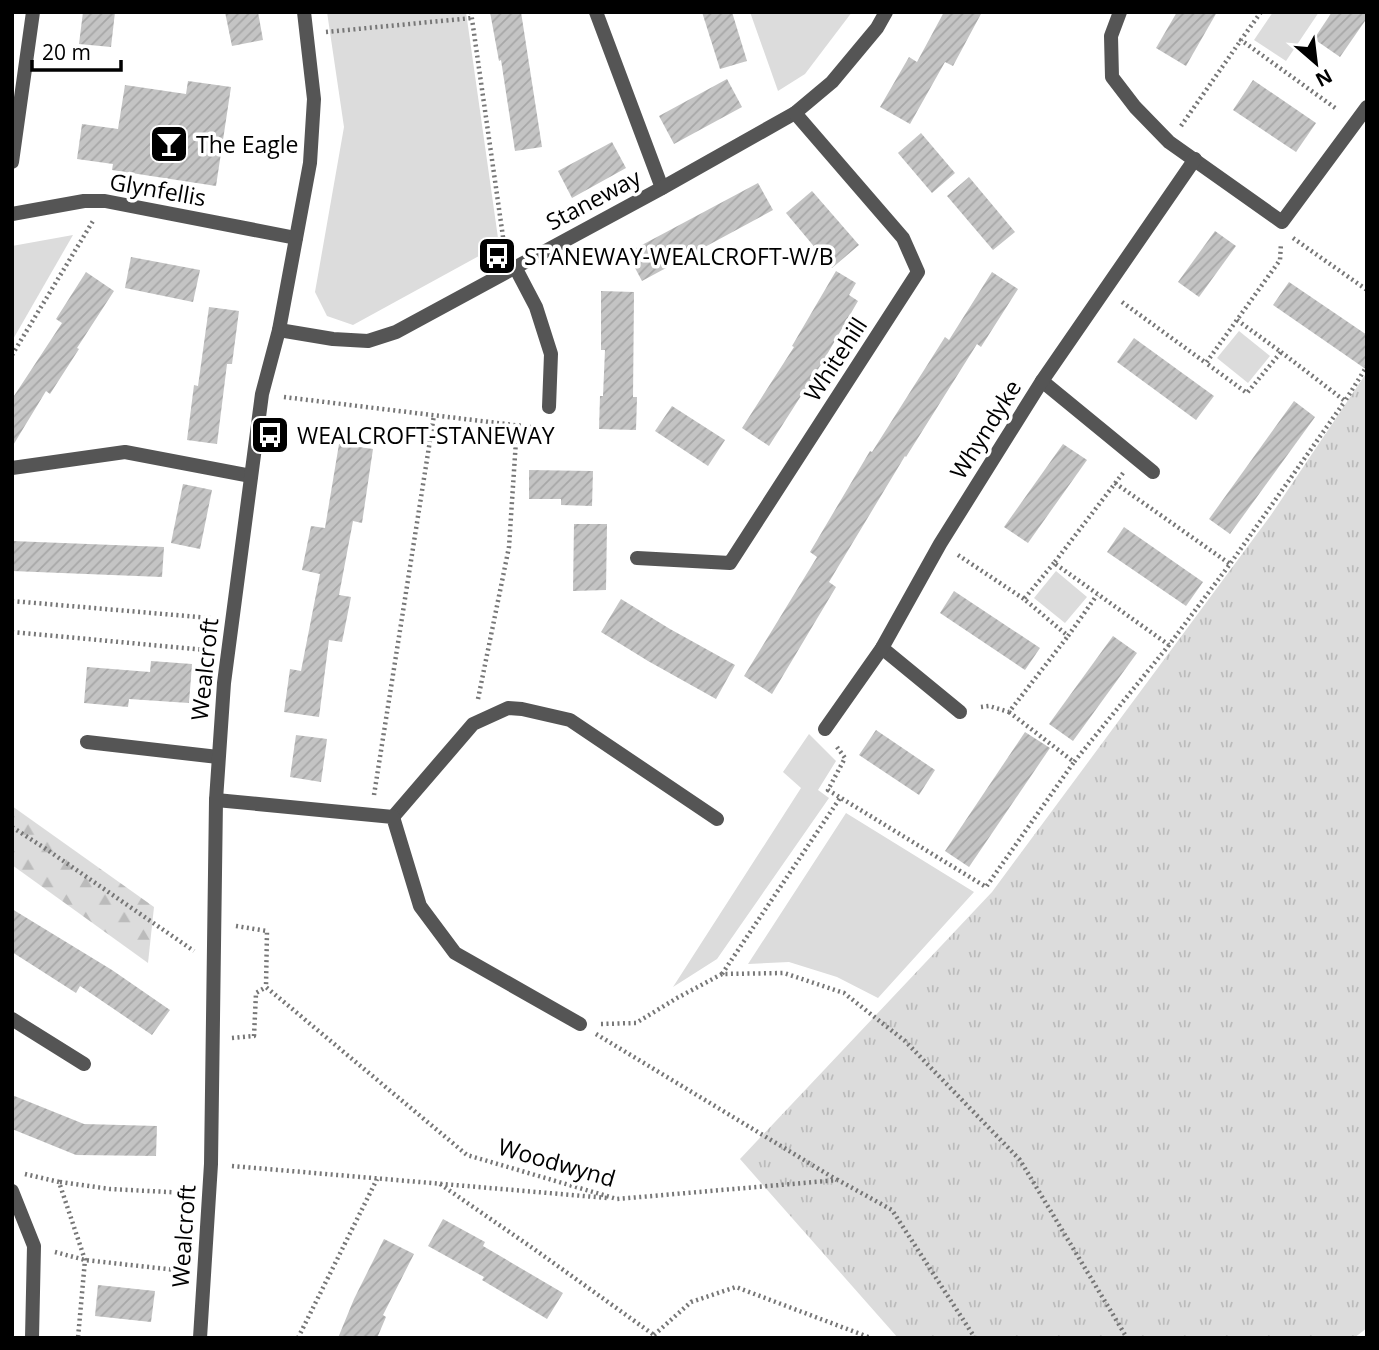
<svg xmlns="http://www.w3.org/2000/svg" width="1379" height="1350" font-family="'Open Sans',sans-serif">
<defs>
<pattern id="forest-firs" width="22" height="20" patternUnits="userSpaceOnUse" patternTransform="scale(1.75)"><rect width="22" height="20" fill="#dcdcdc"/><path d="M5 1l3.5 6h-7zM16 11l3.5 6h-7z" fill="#bbb"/></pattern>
<pattern id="park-tufts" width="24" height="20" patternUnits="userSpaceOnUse" patternTransform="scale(1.75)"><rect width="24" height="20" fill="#dcdcdc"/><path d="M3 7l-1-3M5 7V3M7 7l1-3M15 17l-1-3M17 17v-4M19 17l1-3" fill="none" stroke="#bbb"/></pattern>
<pattern id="building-hatch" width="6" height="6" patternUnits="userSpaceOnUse" patternTransform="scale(1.75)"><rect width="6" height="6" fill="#c4c4c4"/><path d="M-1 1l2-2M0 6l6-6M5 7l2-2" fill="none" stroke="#a7a7a7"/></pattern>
</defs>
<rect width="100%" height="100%" fill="#fff"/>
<g fill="#dcdcdc">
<path d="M327,12H466L499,245L353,325L327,316L315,292L344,127Z"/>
<path d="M750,12H852L805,74L778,91Z"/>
<path d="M1273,12H1319L1286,61L1254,40Z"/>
<path d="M73,235L12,341V246Z"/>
<path d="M1239,331L1270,356L1248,383L1217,358Z"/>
<path d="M1056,571L1087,597L1065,623L1034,598Z"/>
<path d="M809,734L836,761L818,790L829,798L717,959L673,987L801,788L783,772Z"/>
<path d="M846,813L974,892L878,998L837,977L789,962L748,964Z"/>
</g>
<path fill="url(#forest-firs)" d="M12,806L154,907L148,963L12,865Z"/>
<path fill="url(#park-tufts)" d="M1367,372V1328L1354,1338H898L740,1159L992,892L1271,515Z"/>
<g fill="url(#building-hatch)">
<path d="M83,12H115L111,47L79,44Z"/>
<path d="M225,12H258L263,40L232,46Z"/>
<path d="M490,12H521L542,147L515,151L501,60L499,61Z"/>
<path d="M702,12H732L747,61L720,69Z"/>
<path d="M944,12H982L953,66L945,62L910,124L880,107L909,57L917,62Z"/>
<path d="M1177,12H1217L1186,66L1156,48Z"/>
<path d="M1332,12H1367V18L1340,57L1314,39Z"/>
<path d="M727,79L742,107L674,144L659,116Z"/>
<path d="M1253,80L1316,123L1296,152L1233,110Z"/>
<path d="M188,81L231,87L216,186L112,170L113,164L77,159L82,124L118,129L125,85L186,94Z"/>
<path d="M921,133L955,173L932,193L898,153Z"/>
<path d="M612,142L626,168L572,198L558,171Z"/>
<path d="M969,177L1015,232L993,250L947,196Z"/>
<path d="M758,183L773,210L642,281L627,253Z"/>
<path d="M812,191L859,245L832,268L786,213Z"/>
<path d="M1215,231L1236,246L1199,297L1178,282Z"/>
<path d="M131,257L200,270L193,302L125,288Z"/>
<path d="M836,271L856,283L849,295L858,301L822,363L769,446L742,428L794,347L792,346Z"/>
<path d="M86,272L114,291L77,348L79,349L50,394L46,391L12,447V399L62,323L56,319Z"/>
<path d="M992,272L1018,289L981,347L977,344L906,457L905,456L829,582L836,587L772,694L744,676L817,557L810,552L870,451L872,452L945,337L949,340Z"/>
<path d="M1289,282L1367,335V370L1273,305Z"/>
<path d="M601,291L634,292L633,397H637L636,430L599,429L600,396H603L605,350H601Z"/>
<path d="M209,307L239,311L232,364H227L217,444L187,440L194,385L198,386Z"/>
<path d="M1134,338L1214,396L1196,420L1117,362Z"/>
<path d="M1294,401L1315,417L1230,534L1209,519Z"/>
<path d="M672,406L725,440L708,466L655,431Z"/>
<path d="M339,444L373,449L362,523L353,521L339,595L351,597L342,642L329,640L319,717L284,712L290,669L301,671L320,574L302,570L311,526L325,528Z"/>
<path d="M1063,444L1087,460L1028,543L1004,527Z"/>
<path d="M529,470L593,471L592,506L561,505V499H529Z"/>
<path d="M183,484L212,490L200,549L171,543Z"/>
<path d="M574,524H607L606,590L573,591Z"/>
<path d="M1124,527L1203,582L1186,606L1107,552Z"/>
<path d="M12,541L164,547L162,577L12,571Z"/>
<path d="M954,591L1040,648L1025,670L940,613Z"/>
<path d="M621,599L670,629L735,665L716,699L648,661L601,632Z"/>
<path d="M1113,636L1137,653L1073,741L1049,724Z"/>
<path d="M151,661L192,664L189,703L129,699L128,707L84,703L87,667L150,672Z"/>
<path d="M876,730L935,770L919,795L859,755Z"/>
<path d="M1025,732L1050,748L969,867L945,851Z"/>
<path d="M296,735L327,739L321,782L290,777Z"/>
<path d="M12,909L112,970L170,1010L152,1035L80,986L76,993L12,952Z"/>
<path d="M12,1095L84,1124L157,1126L156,1156L76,1155L12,1129Z"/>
<path d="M443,1219L485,1242L483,1246L563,1293L547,1319L482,1280L484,1277L428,1246Z"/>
<path d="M384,1239L414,1254L383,1315L386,1317L377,1338H338L354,1299Z"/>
<path d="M98,1285L155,1291L151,1322L95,1316Z"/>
</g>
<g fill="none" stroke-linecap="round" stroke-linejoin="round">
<g stroke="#777" stroke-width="4.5" stroke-dasharray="2 3.5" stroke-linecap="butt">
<path d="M471,12L505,251"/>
<path d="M1261,12L1241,40L1338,110"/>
<path d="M326,32L472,18"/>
<path d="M1181,126L1241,40"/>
<path d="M1293,238L1367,290"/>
<path d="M1122,302L1206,363"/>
<path d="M1237,320L1281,352L1247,393L1206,363L1280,260L1281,243"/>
<path d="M1281,352L1345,401L1367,366"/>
<path d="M12,355L93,221"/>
<path d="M284,397L539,428"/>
<path d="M1123,473L1054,563L1169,645L1230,564L1345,401"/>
<path d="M1115,483L1230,564"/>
<path d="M958,555L1024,599"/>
<path d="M1054,563L1024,599L1068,636L1097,595"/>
<path d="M12,601L210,618"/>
<path d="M12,632L206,650"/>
<path d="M478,699L509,547L517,425"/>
<path d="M981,707L989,706L1009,712L1068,636"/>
<path d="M1009,712L1074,762L1169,645"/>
<path d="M837,747L845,758L828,790L986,887L1074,762"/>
<path d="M374,795L434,415"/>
<path d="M12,827L46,849L194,951"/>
<path d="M236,926L267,931L266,987L467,1155L617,1199L838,1180L892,1210L975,1338"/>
<path d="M722,974L840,798"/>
<path d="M601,1024L636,1023L677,998L722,974L784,973L844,993L905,1041L1020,1160L1127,1338"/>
<path d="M596,1034L837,1180"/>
<path d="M232,1038L254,1036L256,993L266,987"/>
<path d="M232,1166L607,1198"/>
<path d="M25,1174L59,1182L85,1260L78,1338"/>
<path d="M60,1182L110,1189L187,1193"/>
<path d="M440,1184L534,1249L654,1335L653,1338"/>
<path d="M55,1252L85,1260L185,1271"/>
<path d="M654,1335L691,1302L736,1287L871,1338"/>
<path d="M298,1338L377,1179"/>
</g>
<path stroke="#555" stroke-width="14" d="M393,817L473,724L508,708L522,709L570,720L717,819"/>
<g stroke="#555" stroke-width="14">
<path d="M596,12L662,188"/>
<path d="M1120,12L1111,36L1112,77L1135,107L1169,142L1282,222L1367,107"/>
<path d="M12,162L33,12"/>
<path d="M12,214L84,201H105L296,238"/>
<path d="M515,267L536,307L551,354L549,407"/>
<path d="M279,330L333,339L368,341L396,332L662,188L795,113L832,82L877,28L886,12"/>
<path d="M1042,381L1153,472"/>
<path d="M12,468L125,452L251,476"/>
<path d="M637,558L730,563L918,272L903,238L795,113"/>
<path d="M882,648L960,712"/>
<path d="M825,729L882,648L940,544L1042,381L1195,159"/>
<path d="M87,742L218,757"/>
<path d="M216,800L393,817L420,906L455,953L580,1024"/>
<path d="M12,1019L84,1064"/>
<path d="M12,1191L34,1246L32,1338"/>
</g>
<path stroke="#555" stroke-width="14" d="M200,1338L211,1164L216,800L224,683L262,394L279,330L310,163L314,99L304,12"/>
</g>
<defs>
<symbol id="bar-square" viewBox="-11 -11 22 22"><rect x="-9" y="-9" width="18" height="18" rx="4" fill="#000" stroke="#fff"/><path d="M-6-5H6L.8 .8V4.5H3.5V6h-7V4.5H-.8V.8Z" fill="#fff"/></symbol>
<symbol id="bus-square" viewBox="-11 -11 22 22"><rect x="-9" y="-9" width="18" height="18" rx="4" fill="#000" stroke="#fff"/><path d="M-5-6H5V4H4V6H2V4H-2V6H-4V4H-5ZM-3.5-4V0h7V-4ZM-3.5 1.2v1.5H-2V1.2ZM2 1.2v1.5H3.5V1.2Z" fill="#fff"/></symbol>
</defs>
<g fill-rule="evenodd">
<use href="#bar-square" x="147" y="122" width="44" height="44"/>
<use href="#bus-square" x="475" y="234" width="44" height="44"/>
<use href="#bus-square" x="248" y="413" width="44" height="44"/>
</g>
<g text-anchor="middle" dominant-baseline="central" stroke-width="7" stroke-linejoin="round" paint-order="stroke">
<g font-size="23" fill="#000" stroke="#fff" text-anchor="start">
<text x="196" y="144">The Eagle</text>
<text x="524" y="256">STANEWAY-WEALCROFT-W/B</text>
<text x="297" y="435">WEALCROFT-STANEWAY</text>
</g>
<g font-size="23" fill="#000" stroke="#fff">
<text transform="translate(158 189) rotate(10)">Glynfellis</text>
<text transform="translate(593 199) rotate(-28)">Staneway</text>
<text transform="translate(835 359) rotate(-57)">Whitehill</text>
<text transform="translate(985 429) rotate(-58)">Whyndyke</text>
<text transform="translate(204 669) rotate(-84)">Wealcroft</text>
<text transform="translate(557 1162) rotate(16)">Woodwynd</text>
<text transform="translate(183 1236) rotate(-86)">Wealcroft</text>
</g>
</g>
<rect width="1379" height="1350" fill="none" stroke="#000000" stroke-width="28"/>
<g transform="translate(1316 63) rotate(152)" stroke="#ffffff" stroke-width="5" paint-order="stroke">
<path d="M0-5L12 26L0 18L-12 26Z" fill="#000000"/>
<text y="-10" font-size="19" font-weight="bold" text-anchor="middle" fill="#000000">N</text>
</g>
<path d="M32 60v10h89v-10" fill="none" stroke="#000000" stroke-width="3.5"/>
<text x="42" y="60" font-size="21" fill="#000000" stroke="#ffffff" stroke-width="5" paint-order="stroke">20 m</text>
</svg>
